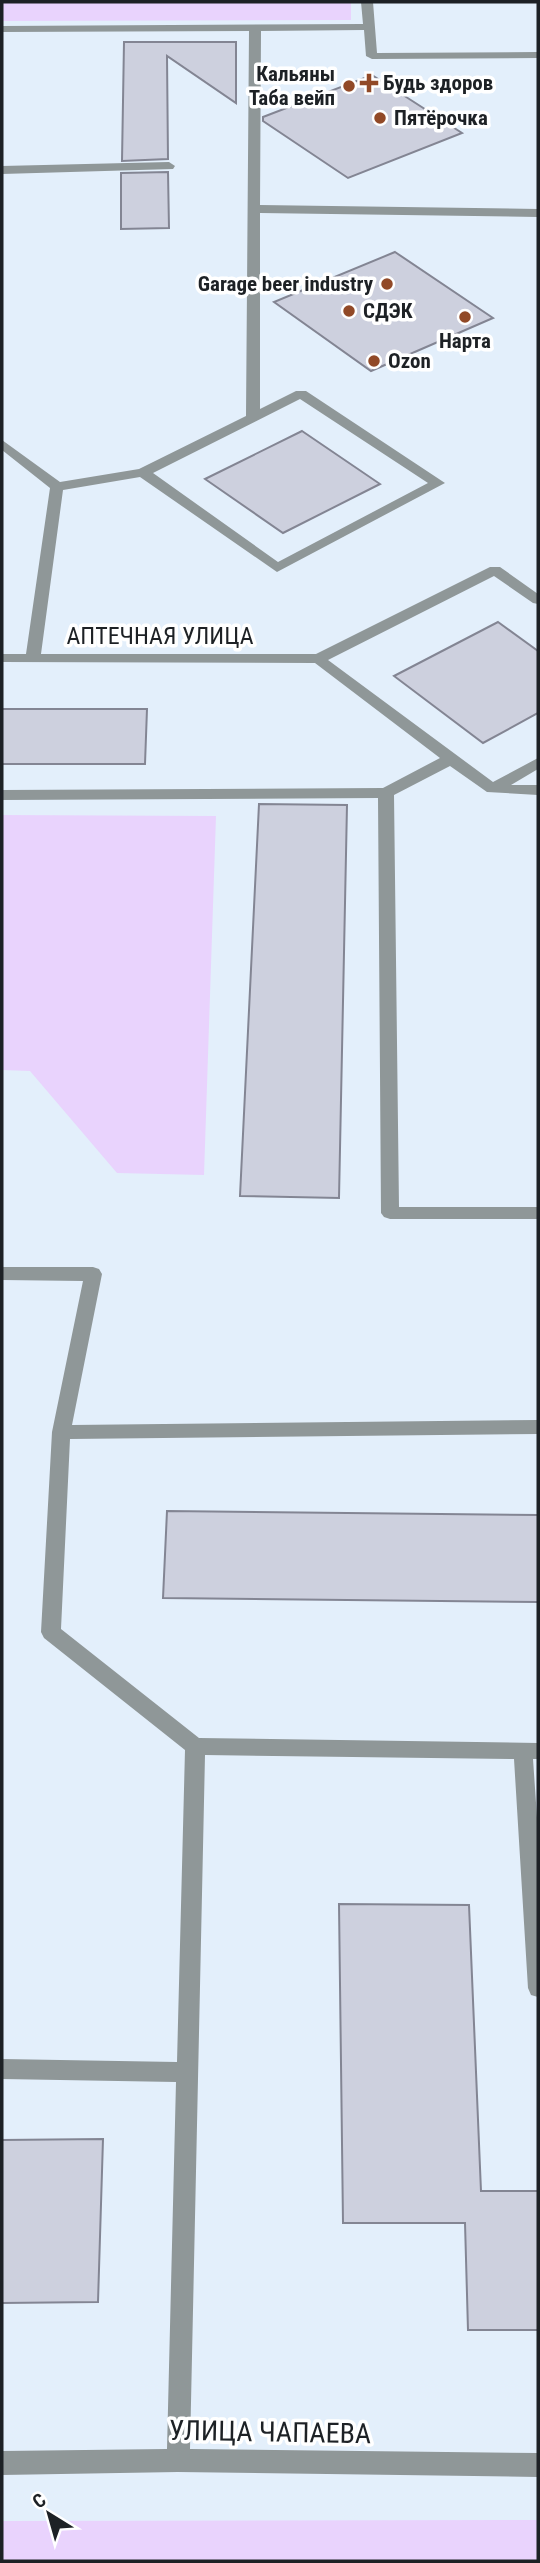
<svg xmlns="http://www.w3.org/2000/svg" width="540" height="2563" font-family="'Roboto Condensed',sans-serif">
<rect width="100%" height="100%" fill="#e3effb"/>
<g fill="#e9d3fd">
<path d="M2,2H351V20L2,21Z"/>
<path d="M2,815L216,816L204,1175L117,1173L30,1071L2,1070Z"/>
<path d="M538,2520V2561H2V2521Z"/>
</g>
<g fill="#cdd0de" stroke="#838593" stroke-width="2">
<path d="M124,42H236V103L167,56L168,159L122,161Z"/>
<path d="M372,75L462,133L348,178L263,121V117Z"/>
<path d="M168,172L169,228L121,229V173Z"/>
<path d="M395,252L493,318L371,371L274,302Z"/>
<path d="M302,431L380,484L283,533L205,479Z"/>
<path d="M498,622L538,651V713L483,743L394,676Z"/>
<path d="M2,709H147L145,764H2Z"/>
<path d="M259,804L347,805L339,1198L240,1196Z"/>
<path d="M167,1511L538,1515V1602L163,1598Z"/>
<path d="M339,1904L469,1905L481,2191H538V2330H468L465,2223H343Z"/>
<path d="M103,2139L98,2302L2,2303V2140Z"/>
</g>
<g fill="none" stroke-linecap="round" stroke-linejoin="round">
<g fill="#8f9798" fill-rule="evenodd">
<path d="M361,2H373L377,53L538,52V58L372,59L366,56L364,30L261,31L260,205L538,209V217L260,213V409L296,391H306L445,483L277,572L140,477L63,490L41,654H316L490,567H500L538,594V604L533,603L494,576L328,660L493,782L538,758V769L511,785H538V795L487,792L450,766L394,795L399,1207H538V1219H390L384,1217L381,1213L378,798L2,800V790L383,788L440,758L315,663L2,662V654H26L50,488L2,450V440L60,482L139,469L246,416L249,31L2,32V26L363,24ZM300,399L428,483L278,562L153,473Z"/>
<path d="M169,162L175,166L173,169L2,174V166Z"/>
<path d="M93,1267L99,1269L102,1274L72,1425L538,1420V1434L70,1439L61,1629L199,1738L538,1743V1759H533L538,1832V1997L531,1995L528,1988L514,1759L205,1755L190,2449L538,2453V2477L178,2472L2,2475V2451L167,2449L176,2082L2,2079V2059L177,2062L185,1750L44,1638L41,1632L52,1432L83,1281L2,1280V1267Z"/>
</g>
</g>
<g fill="#914927" stroke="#fff" stroke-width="2.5">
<path d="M365.5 72.5h7v7h7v7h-7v7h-7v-7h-7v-7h7z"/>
<circle cx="349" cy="86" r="7"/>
<circle cx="380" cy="118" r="7"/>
<circle cx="387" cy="284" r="7"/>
<circle cx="349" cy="311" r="7"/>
<circle cx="465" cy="317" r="7"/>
<circle cx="374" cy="361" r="7"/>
</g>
<g text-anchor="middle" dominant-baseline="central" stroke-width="7" stroke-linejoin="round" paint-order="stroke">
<g font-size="21" font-weight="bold" fill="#1d2125" stroke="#fff" text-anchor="start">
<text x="335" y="74" text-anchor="end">Кальяны<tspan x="335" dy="24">Таба вейп</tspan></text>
<text x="383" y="83">Будь здоров</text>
<text x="394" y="118">Пятёрочка</text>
<text x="373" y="284" text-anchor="end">Garage beer industry</text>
<text x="363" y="311">СДЭК</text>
<text x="465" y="341" text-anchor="middle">Нарта</text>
<text x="388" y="361">Ozon</text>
</g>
<g font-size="24" fill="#1d2125" stroke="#fff">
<text x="160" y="636">АПТЕЧНАЯ УЛИЦА</text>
</g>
<g font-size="28" fill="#1d2125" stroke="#fff">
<text transform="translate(270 2432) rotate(1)">УЛИЦА ЧАПАЕВА</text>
</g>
</g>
<rect width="540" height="2563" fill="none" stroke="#1d2125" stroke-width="7"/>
<g transform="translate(49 2514) rotate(323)" stroke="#ffffff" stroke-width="5" paint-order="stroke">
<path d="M0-5L12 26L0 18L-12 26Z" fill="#1d2125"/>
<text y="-10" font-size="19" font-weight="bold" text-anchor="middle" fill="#1d2125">С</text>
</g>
</svg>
